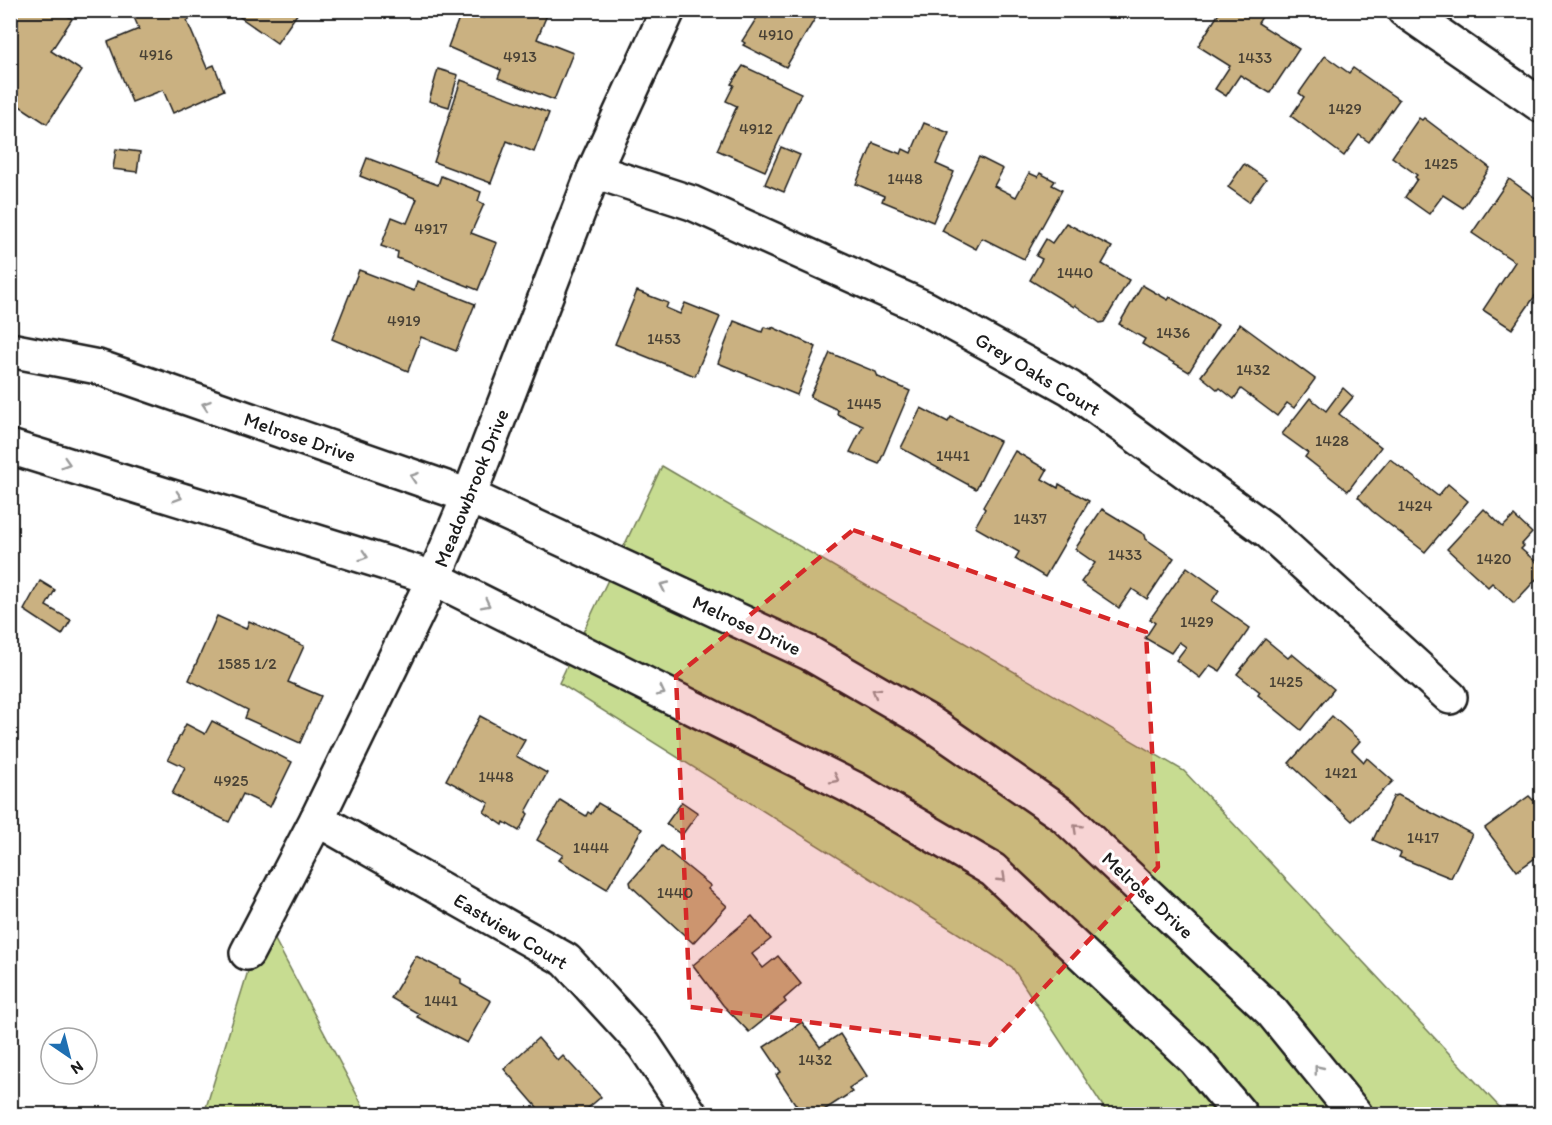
<svg xmlns="http://www.w3.org/2000/svg" width="1552" height="1125" font-family="Itim,sans-serif">
<rect width="100%" height="100%" fill="#fff"/>
<filter id="ink" filterUnits="userSpaceOnUse"><feTurbulence type="fractalNoise" baseFrequency=".0167" numOctaves="2"/><feDisplacementMap in="SourceGraphic" scale="12" xChannelSelector="R" yChannelSelector="G"/><feConvolveMatrix kernelMatrix="1 2 1 2 8 2 1 2 1" color-interpolation-filters="sRGB"/></filter>
<g filter="url(#ink)">
<g fill="#c7dc91" stroke="#727c56" stroke-width="1.5">
<path d="M662,466L1184,771L1506,1114H1108L1012,967L559,683Z"/>
<path d="M264,919L367,1114H204Z"/>
</g>
<g fill="#cab181" stroke="#1c1c1c" stroke-width="1.5">
<path d="M17,10H59L72,19L51,51L82,71L47,124L15,103L18,99L10,95V20Z"/>
<path d="M131,10H186L189,20L187,21L207,68L214,65L224,90L173,113L163,90L132,102L108,42L139,29Z"/>
<path d="M240,10H300L277,43L237,15Z"/>
<path d="M462,10L484,18L487,10H549L537,39L573,53L554,100L498,78L501,70L448,47Z"/>
<path d="M757,10L819,12L786,67L743,45L745,43L742,41L758,16L755,14Z"/>
<path d="M1221,10H1263L1265,12L1258,23L1299,49L1270,93L1240,75L1226,96L1215,89L1230,66L1198,46Z"/>
<path d="M1325,56L1349,73L1353,68L1399,100L1369,142L1359,135L1344,156L1291,116L1304,97L1299,93Z"/>
<path d="M743,66L801,93L765,171L717,150L737,106L726,101L734,85L731,84Z"/>
<path d="M438,69L458,75L449,107L429,101Z"/>
<path d="M461,80L549,113L534,152L507,141L491,183L434,162Z"/>
<path d="M1419,118L1422,120L1424,118L1490,168L1463,208L1443,195L1429,214L1405,197L1417,179L1415,177L1417,175L1392,157Z"/>
<path d="M924,123L949,133L936,164L954,172L933,222L882,201L884,196L856,184L873,143L901,154L903,149L911,153Z"/>
<path d="M781,147L800,155L784,192L765,184Z"/>
<path d="M116,149L140,152L137,172L113,169Z"/>
<path d="M979,157L1003,169L994,186L1016,197L1029,173L1038,177L1040,173L1055,181L1052,185L1062,190L1024,259L982,238L976,249L942,231Z"/>
<path d="M367,158L438,185L441,176L481,192L478,201L484,204L471,233L497,243L478,290L397,258L398,252L381,246L392,217L407,223L417,199L360,176Z"/>
<path d="M1244,164L1266,179L1249,202L1228,187Z"/>
<path d="M1509,179L1541,202L1535,211L1542,215V286L1512,329L1483,310L1515,262L1472,233Z"/>
<path d="M1066,223L1112,247L1102,264L1129,280L1104,322L1100,323L1075,305L1074,307L1030,280L1042,259L1036,256L1046,239L1052,243Z"/>
<path d="M359,270L414,291L417,281L475,304L456,351L421,337L408,371L332,339Z"/>
<path d="M1142,285L1168,300L1170,297L1218,325L1189,372L1142,344L1145,339L1119,324Z"/>
<path d="M637,291L668,303L666,308L680,314L685,303L720,317L695,376L615,344Z"/>
<path d="M734,321L762,332L764,327L772,329V327L816,347L797,395L718,363Z"/>
<path d="M1240,324L1315,379L1294,408L1287,403L1277,416L1241,389L1234,399L1220,388L1218,390L1201,376Z"/>
<path d="M830,353L876,372L878,377L910,391L879,464L850,452L863,426L837,414L838,410L810,397Z"/>
<path d="M1343,388L1353,397L1339,414L1381,447L1348,491L1305,457L1308,453L1282,434L1310,398L1326,411Z"/>
<path d="M921,408L948,422L951,417L1000,441L976,489L901,448Z"/>
<path d="M1015,451L1047,470L1042,479L1058,488L1059,484L1089,501L1045,577L1015,559L1019,552L975,527L985,509L983,507Z"/>
<path d="M1390,459L1438,496L1448,484L1468,501L1425,552L1372,511L1358,497Z"/>
<path d="M1102,509L1145,535L1146,539L1174,558L1147,599L1132,589L1119,608L1081,582L1095,563L1075,549Z"/>
<path d="M1484,509L1503,527L1514,516L1532,533L1522,544L1524,546L1521,549L1542,567V573L1514,603L1492,583L1488,587L1447,549Z"/>
<path d="M1187,567L1219,590L1212,601L1250,628L1220,671L1210,665L1200,678L1176,660L1186,647L1179,642L1171,653L1145,638L1155,623L1150,619Z"/>
<path d="M40,581L55,590L46,606L71,620L62,635L24,610Z"/>
<path d="M217,616L246,629L249,621L304,646L288,682L321,696L300,743L245,718L248,710L189,680Z"/>
<path d="M1265,639L1288,658L1292,654L1334,689L1301,730L1258,695L1260,692L1237,674Z"/>
<path d="M480,716L525,740L516,756L547,773L526,812L528,814L519,831L504,822L503,825L484,812L489,803L446,780Z"/>
<path d="M1332,716L1360,741L1352,750L1364,762L1367,758L1393,781L1352,821L1289,763Z"/>
<path d="M212,721L292,762L270,807L243,794L229,822L172,794L185,767L168,759L186,724L205,734Z"/>
<path d="M1542,794V853L1517,871L1485,828L1529,796L1533,800Z"/>
<path d="M1398,795L1472,834L1451,878L1399,857L1401,853L1373,840L1394,796Z"/>
<path d="M560,800L586,816L588,812L591,814L598,803L642,829L607,889L559,860L563,855L537,840Z"/>
<path d="M682,802L698,813L682,835L666,824Z"/>
<path d="M662,846L711,886L708,889L727,906L693,943L631,886L630,882Z"/>
<path d="M752,916L771,939L752,954L763,968L778,956L801,984L784,999L786,1002L749,1032L723,1005L693,965Z"/>
<path d="M416,956L461,979V984L491,1001L467,1043L417,1017L419,1014L391,998Z"/>
<path d="M802,1022L820,1047L840,1034L867,1076L849,1088L852,1092L818,1114H802L776,1075L781,1072L764,1047Z"/>
<path d="M538,1038L558,1061L563,1056L601,1097L581,1114H543L504,1069Z"/>
</g>
<g fill="none" stroke-linecap="round" stroke-linejoin="round">
<defs>
<g id="street">
<path d="M1404,10L1542,106"/>
<path d="M594,171L692,203L925,308L1070,388L1269,532L1450,697"/>
<path d="M317,819L566,960L644,1045L690,1114"/>
<path d="M247,953L317,819L434,578L469,496L594,171L668,10"/>
</g>
<g id="secondary">
<path d="M10,350L98,367L469,496L809,653L927,721L1063,815L1272,1012L1355,1114"/>
<path d="M10,447L434,578L855,789L993,870L1195,1060L1240,1114"/>
</g>
</defs>
<use href="#street" stroke="#1c1c1c" stroke-width="38"/>
<use href="#secondary" stroke="#1c1c1c" stroke-width="38"/>
<use href="#street" stroke="#fff" stroke-width="33"/>
<use href="#secondary" stroke="#fff" stroke-width="33"/>
</g>
<defs><path id="oneway-chevron" d="M-2-3.5L2.5 0L-2 3.5" fill="none" stroke-width="1.6" stroke-linecap="round" stroke-linejoin="round" transform="scale(1.5)"/></defs>
<g stroke="#999">
<use href="#oneway-chevron" transform="translate(206 405) rotate(-161)"/>
<use href="#oneway-chevron" transform="translate(66 463) rotate(17)"/>
<use href="#oneway-chevron" transform="translate(414 477) rotate(-161)"/>
<use href="#oneway-chevron" transform="translate(178 497) rotate(18)"/>
<use href="#oneway-chevron" transform="translate(364 556) rotate(18)"/>
<use href="#oneway-chevron" transform="translate(664 586) rotate(-155)"/>
<use href="#oneway-chevron" transform="translate(486 604) rotate(27)"/>
<use href="#oneway-chevron" transform="translate(661 692) rotate(27)"/>
<use href="#oneway-chevron" transform="translate(876 692) rotate(-150)"/>
<use href="#oneway-chevron" transform="translate(835 779) rotate(27)"/>
<use href="#oneway-chevron" transform="translate(1077 828) rotate(-137)"/>
<use href="#oneway-chevron" transform="translate(1002 878) rotate(43)"/>
<use href="#oneway-chevron" transform="translate(1318 1069) rotate(-129)"/>
</g>
</g>
<path fill="#d62828" fill-opacity="0.2" stroke="#d62828" stroke-width="4.5" stroke-dasharray="12 8" stroke-linejoin="round" d="M853,530L1146,632L1158,867L990,1045L690,1007L676,676Z"/>
<g text-anchor="middle" dominant-baseline="central" stroke-width="6" stroke-linejoin="round" paint-order="stroke">
<g font-size="16" fill="#484135">
<text x="776" y="34">4910</text>
<text x="156" y="54">4916</text>
<text x="520" y="56">4913</text>
<text x="1255" y="57">1433</text>
<text x="1345" y="108">1429</text>
<text x="756" y="128">4912</text>
<text x="1441" y="163">1425</text>
<text x="905" y="178">1448</text>
<text x="431" y="228">4917</text>
<text x="1075" y="272">1440</text>
<text x="404" y="320">4919</text>
<text x="1173" y="332">1436</text>
<text x="664" y="338">1453</text>
<text x="1253" y="369">1432</text>
<text x="864" y="403">1445</text>
<text x="1332" y="440">1428</text>
<text x="953" y="455">1441</text>
<text x="1415" y="505">1424</text>
<text x="1030" y="518">1437</text>
<text x="1125" y="554">1433</text>
<text x="1494" y="558">1420</text>
<text x="1197" y="621">1429</text>
<text x="247" y="663">1585 1/2</text>
<text x="1286" y="681">1425</text>
<text x="1341" y="772">1421</text>
<text x="496" y="776">1448</text>
<text x="231" y="780">4925</text>
<text x="1423" y="837">1417</text>
<text x="591" y="847">1444</text>
<text x="675" y="892">1440</text>
<text x="441" y="1000">1441</text>
<text x="815" y="1059">1432</text>
</g>
<g font-size="20" fill="#1c1c1c" stroke="#fff">
<text transform="translate(1038 374) rotate(31)">Grey Oaks Court</text>
<text transform="translate(300 437) rotate(19)">Melrose Drive</text>
<text transform="translate(471 488) rotate(-68)">Meadowbrook Drive</text>
<text transform="translate(747 625) rotate(25)">Melrose Drive</text>
<text transform="translate(1148 895) rotate(43)">Melrose Drive</text>
<text transform="translate(511 931) rotate(31)">Eastview Court</text>
</g>
</g>
<rect width="1552" height="1125" fill="none" stroke="#fff" stroke-width="36"/>
<rect x="18" y="18" width="1516" height="1089" fill="none" stroke="#1c1c1c" stroke-width="2" filter="url(#ink)"/>
<g transform="translate(69 1056) rotate(145)"><circle r="28" fill="#ffffff" stroke="#a4a4a4" stroke-width="1.5"/>
<path d="M0-4.5L10 22L0 15L-10 22Z" fill="#1f6fb2"/>
<text y="-9" font-size="16" font-weight="bold" text-anchor="middle" fill="#1c1c1c">N</text>
</g>
</svg>
